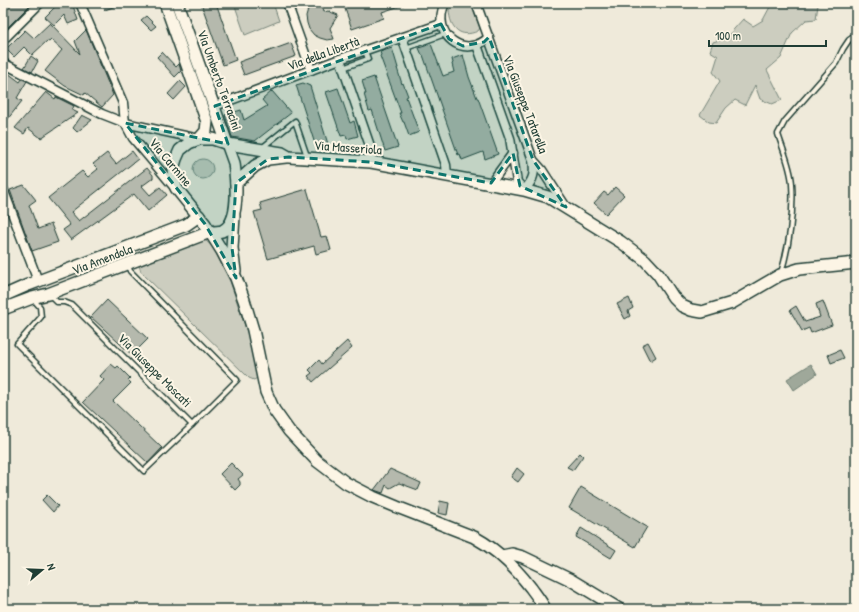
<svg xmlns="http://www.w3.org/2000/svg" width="859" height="612" font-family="'Patrick Hand',sans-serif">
<rect width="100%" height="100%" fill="#efeada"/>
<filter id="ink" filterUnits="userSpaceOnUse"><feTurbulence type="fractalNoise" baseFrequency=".025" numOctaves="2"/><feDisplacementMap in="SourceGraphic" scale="8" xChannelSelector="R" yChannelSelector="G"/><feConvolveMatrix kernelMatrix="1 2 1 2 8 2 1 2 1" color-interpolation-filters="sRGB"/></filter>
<g filter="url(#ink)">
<g fill="#cccdbf" stroke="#76857a">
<path d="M234,3H273L279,21L245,35Z"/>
<path d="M454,3H471L480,28L478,31C460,39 450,28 449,10Z"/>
<path d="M772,3H820L818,5L816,19L806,20L792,33L781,58L767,70L782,100L772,104L760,99L755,85L745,105L735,100L726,108L716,123L709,122L700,115L720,81L713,72L718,56L710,51L713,42L726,38L743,19L753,26L763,20Z"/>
<circle cx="203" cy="169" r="10"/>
<path d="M202,240H205L213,247L230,281L252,347L257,376V378L254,380L249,378L141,272L139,265Z"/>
</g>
<path fill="#9fa89a" stroke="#6c7d71" d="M811,364L817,374L794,390L787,379Z"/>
<g fill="#b5b9ad" stroke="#1f3d34">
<path d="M10,3H32L3,32V6L6,8Z"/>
<path d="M59,3H72L78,20L68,24L64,15L54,25L45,17Z"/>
<path d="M98,3H121V4L105,10Z"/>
<path d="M201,3H216L236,60L223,65Z"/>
<path d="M313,3H321L324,12L328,11L338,15L330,28L334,39L327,40L320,38L314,35L309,29L307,23L306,16L308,9Z"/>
<path d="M343,3H352L353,6L364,3H406V4L382,12L384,18L352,29Z"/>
<path d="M146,16L156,26L151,30L141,20Z"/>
<path d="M50,23L80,54L75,41L86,30L113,95L102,107L85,93L84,95L65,86L45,71L62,50L51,40L49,42L47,41L32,55L24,47L14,57L6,49L25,30L34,38Z"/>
<path d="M291,43L296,56L244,75L239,62Z"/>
<path d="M431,44L443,76L454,72L452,64L453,63L452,59L463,55L469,77L477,98H478L498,154L485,159L483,152L462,160L460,154L458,155L423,55H422L419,48Z"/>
<path d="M392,48L398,68H397L402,84L403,83L408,96L406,97L419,132L409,136L404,122H403L399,113H401L380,56L381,55L380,52Z"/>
<path d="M162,52L176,67L179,64L181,71L175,77L157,57Z"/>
<path d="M31,56L38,61L32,72L24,68Z"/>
<path d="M3,71L7,74L8,73L20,82L22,79L27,81L17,98L22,101L3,125Z"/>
<path d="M374,77L398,147L385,151L372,110L369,111L364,94H366L362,81Z"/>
<path d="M180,81L186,87L174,100L168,94Z"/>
<path d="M303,83L310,86L328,144L319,146L314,141L296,85Z"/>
<path d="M338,88L350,123L354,121L358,136L347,139L346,135L341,136L326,92Z"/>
<path d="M272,91L291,113L255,141L232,137L225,115L241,110L244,120L267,106L262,100Z"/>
<path d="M46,92L55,99L56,97L74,106L72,110L78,113L41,138L28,128L24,134L15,128Z"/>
<path d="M82,115L92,120L77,132L73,128Z"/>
<path d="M132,151L138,159L71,212L79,221L147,168L153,175V178L142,186L150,195L160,187L167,195L148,211L134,194L71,240L63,230L70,225L48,198L82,171L88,177L98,169L93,164L107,153L116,164Z"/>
<path d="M24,185L36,200L29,205L38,229L51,224L58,242L32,251L10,190Z"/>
<path d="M615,187L624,195L606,214L594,203L604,192L608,195Z"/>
<path d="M307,189L321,237L327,236L331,250L316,254L314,246L268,259L254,212L262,210L260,203Z"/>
<path d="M629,298L633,308L628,311L630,316L625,319L617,304Z"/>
<path d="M107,300L148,339L132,355L91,317Z"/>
<path d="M823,301L832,325L811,333L809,328L802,331L790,310L796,306L805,322L820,317L816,304Z"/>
<path d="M347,341L352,348L313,382L308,376L312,373L309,370L319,360L322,364Z"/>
<path d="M648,342L656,357L650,361L642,345Z"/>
<path d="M840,350L844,358L831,363L828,355Z"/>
<path d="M111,364L116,368L118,366L130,378L128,380L131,383L113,401L162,448L148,463L83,402L104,380L100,376Z"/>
<path d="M580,453L583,456L573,470L567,467Z"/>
<path d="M231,463L243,475L238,479L240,482V485L235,490L220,474Z"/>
<path d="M517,468L524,474L518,482L511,477Z"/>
<path d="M390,469L421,483L418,490L399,483L390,488L386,485L383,493L374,490Z"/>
<path d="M581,487L647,527L635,547L569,508Z"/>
<path d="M47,495L58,506L53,512L42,500Z"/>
<path d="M440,501L449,503L447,515L438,513Z"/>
<path d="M581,528L616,550L611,558L576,537Z"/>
</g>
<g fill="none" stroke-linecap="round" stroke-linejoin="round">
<defs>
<g id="lane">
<path d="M406,48L445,34"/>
<path d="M343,68L368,59L365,51"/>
<path d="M263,147L295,121L307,156"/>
<path d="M128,265L130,271L237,380L192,425"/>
<path d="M781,273C789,247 794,212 792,184C791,167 783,150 778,134L785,121L836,63L843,49L849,40L856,35"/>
<path d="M33,299L40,307L41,317L17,344L144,471L192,425L72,305L64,302H57L49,294"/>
</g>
<g id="street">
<path d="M80,3L123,103L125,123L133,138L175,188"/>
<path d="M287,3L311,70"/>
<path d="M445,3C430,35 465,61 489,37"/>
<path d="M476,3L533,160L542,170L566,207"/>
<path d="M402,37L446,165L447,174"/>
<path d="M3,40L40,3"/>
<path d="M477,45L510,138L517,182L524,190C534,180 535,173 533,160"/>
<path d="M340,59L370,146L371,162"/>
<path d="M3,63L102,114L125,123L199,139"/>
<path d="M215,106L340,59L441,24"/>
<path d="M491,183L513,153"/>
<path d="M3,189L38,281"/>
</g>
<g id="secondary">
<path d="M165,3L207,122L206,131L199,139"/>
<path d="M236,183L255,166L268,159L286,157"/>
<path d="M234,216L232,248L235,271"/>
<path d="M3,296L28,285L186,225L199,216"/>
<path d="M3,309L32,298L48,294L210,232C213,232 219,232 222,231C241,223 236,179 234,163L177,3"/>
<path d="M502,556L512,554L523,557L571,580L619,609"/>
<path d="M545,609C541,601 536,595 531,588C515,567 498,550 474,537L397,507L373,497L346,483L317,461L289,431L274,410L266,392L253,330L244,300L236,278L222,251L205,224L176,188L173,169L176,159L180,150L189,143L199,139H213L228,144L282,153L289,157L371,162L524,190L548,197L621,242L645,260L658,274L673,297L682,306L691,310L702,312L732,303L780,275L799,269L856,263"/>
</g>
</defs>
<use href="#lane" stroke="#1f3d34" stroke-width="7"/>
<use href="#street" stroke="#1f3d34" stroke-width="11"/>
<use href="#secondary" stroke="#1f3d34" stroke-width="14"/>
<use href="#lane" stroke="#fcf5e5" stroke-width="4"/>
<use href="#street" stroke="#fcf5e5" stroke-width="8"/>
<use href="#secondary" stroke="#fcf5e5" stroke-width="11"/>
</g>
</g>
<path fill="#0f766e" fill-opacity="0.2" stroke="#0f766e" stroke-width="3" stroke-dasharray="8 5" stroke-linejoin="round" d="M441,24L449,39L463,46L484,42L489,37L533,160L566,207L520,186L513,153L491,183L371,162L289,157L268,159L236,183L232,248L236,278L205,224L125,123L228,144L215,106Z"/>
<g text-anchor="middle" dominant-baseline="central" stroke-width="4" stroke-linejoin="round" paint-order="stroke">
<g font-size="13" fill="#1f3d34" stroke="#fcf5e5">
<text transform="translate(323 53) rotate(-20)">Via della Libertà</text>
<text transform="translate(220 80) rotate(70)">Via Umberto Terracini</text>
<text transform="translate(526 104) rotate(69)">Via Giuseppe Tatarella</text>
<text transform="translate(348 147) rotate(4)">Via Masseriola</text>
<text transform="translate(171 162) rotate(50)">Via Carmine</text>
<text transform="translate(102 259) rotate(-21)">Via Amendola</text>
<text transform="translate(155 370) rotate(45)">Via Giuseppe Moscati</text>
</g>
</g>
<rect width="859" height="612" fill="none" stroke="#fcf5e5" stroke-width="16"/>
<rect x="8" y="8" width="843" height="596" fill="none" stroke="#1f3d34" stroke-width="1.5" filter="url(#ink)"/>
<g transform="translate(42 570) rotate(71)" stroke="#fcf5e5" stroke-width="3" paint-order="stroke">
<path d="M0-3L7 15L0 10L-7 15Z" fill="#1f3d34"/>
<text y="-6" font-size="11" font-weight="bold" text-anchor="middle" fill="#1f3d34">N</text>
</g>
<path d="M709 40v6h117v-6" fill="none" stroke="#1f3d34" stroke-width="2"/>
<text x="715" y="40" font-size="12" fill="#1f3d34" stroke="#fcf5e5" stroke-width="3" paint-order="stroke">100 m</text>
</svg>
